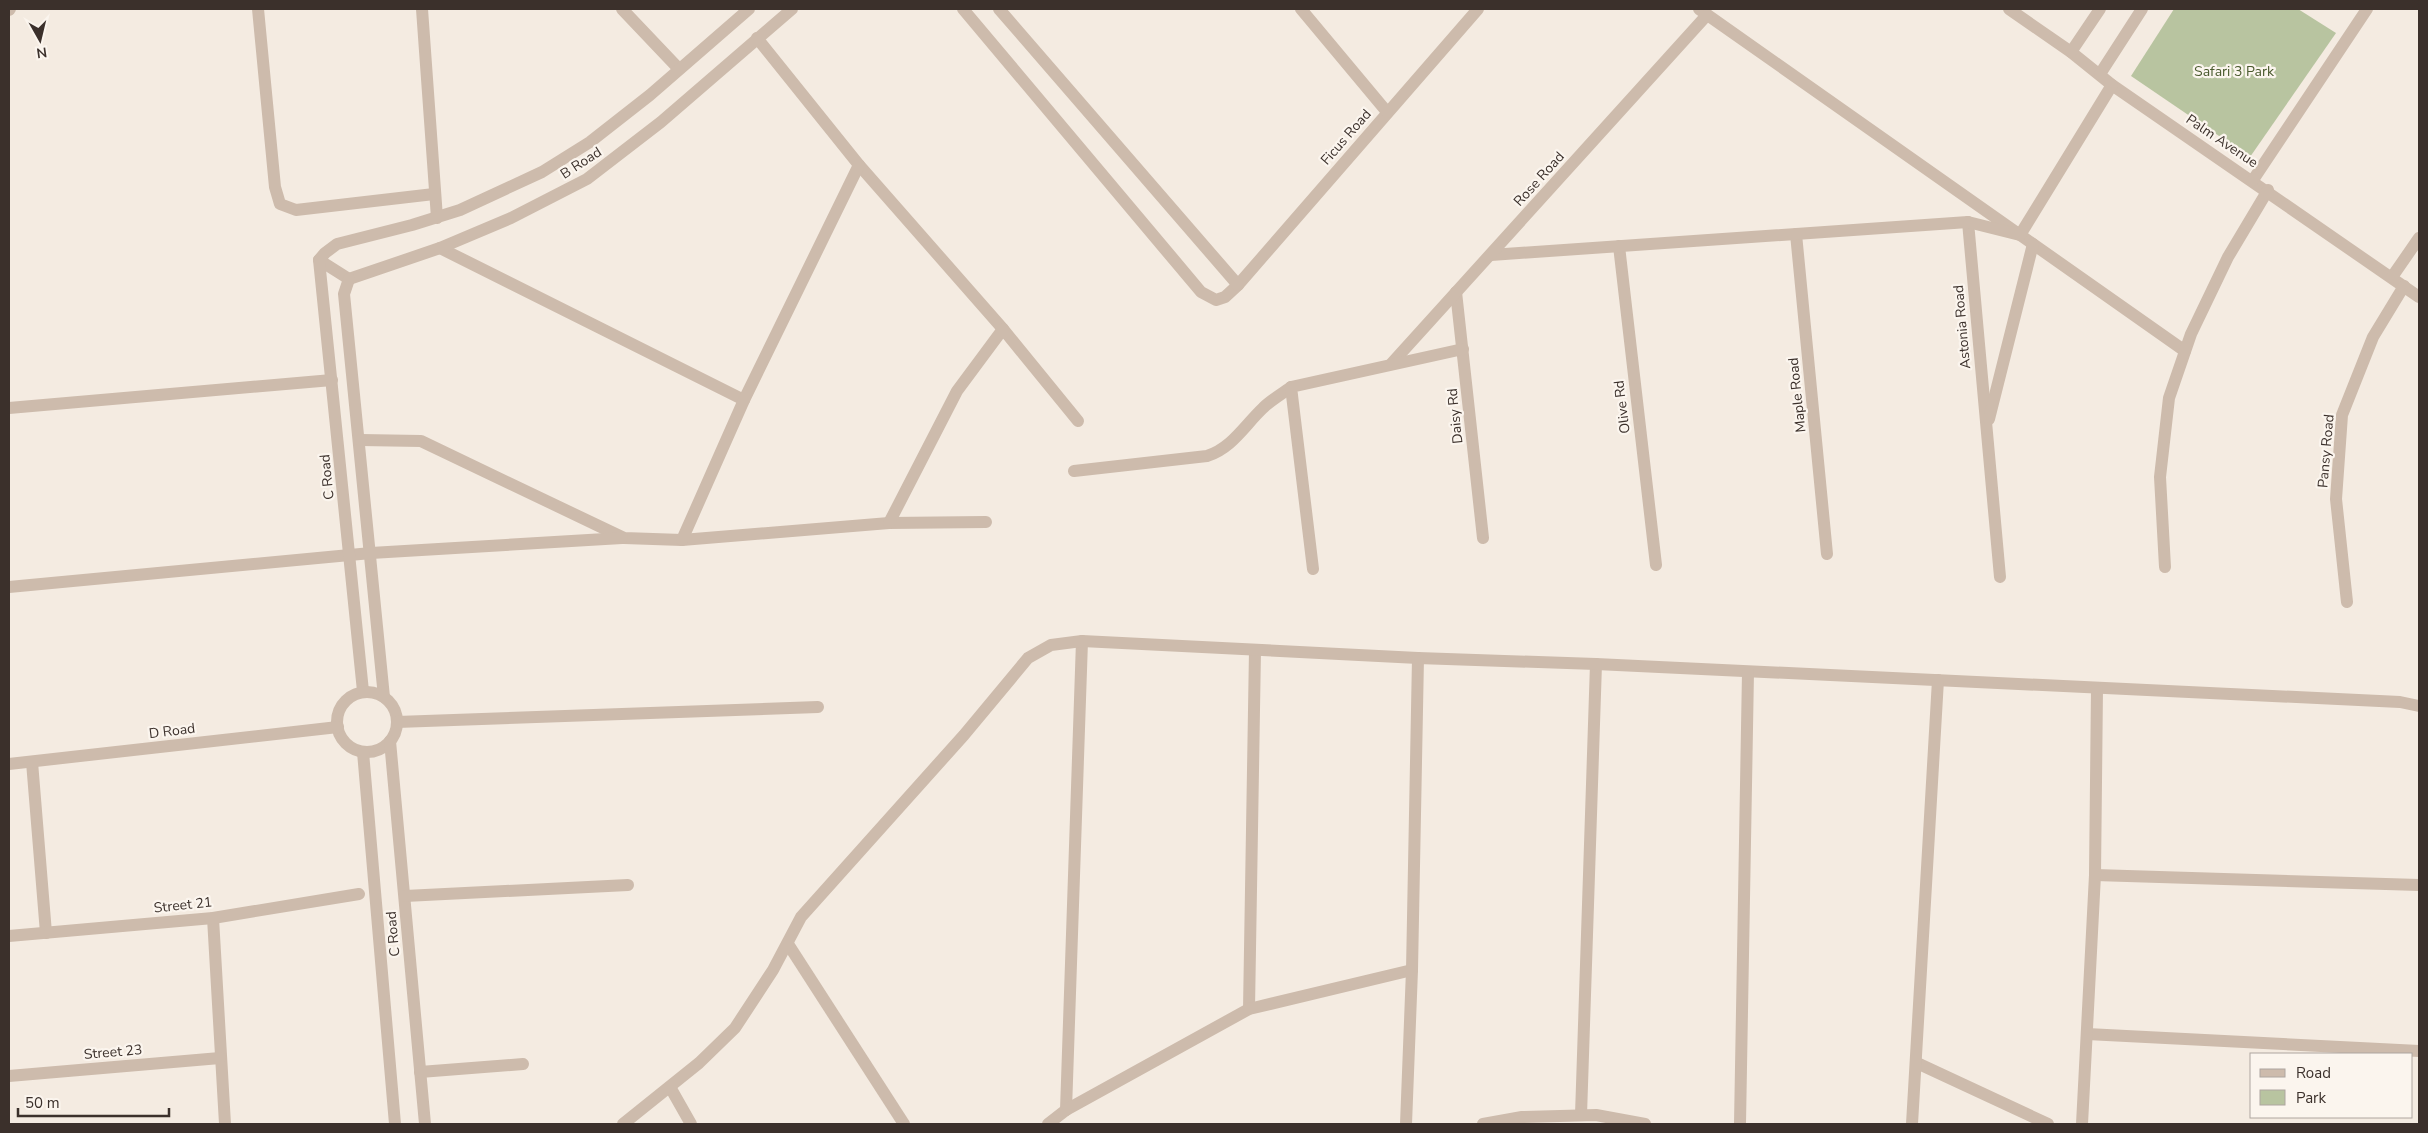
<svg xmlns="http://www.w3.org/2000/svg" width="2428" height="1133" font-family="'Nunito Sans',sans-serif">
<rect width="100%" height="100%" fill="#f4ebe1"/>
<path fill="#b8c4a0" d="M2174,9H2298L2336,33L2250,157L2131,76Z"/>
<g fill="none" stroke-linecap="round" stroke-linejoin="round">
<g stroke="#cdbbac" stroke-width="12">
<path d="M258,9L275,187L280,204L296,210L434,194"/>
<path d="M422,9L437,218"/>
<path d="M622,9L679,69"/>
<path d="M963,9L1201,292L1216,300L1225,297L1238,285L1478,9"/>
<path d="M999,9L1238,285"/>
<path d="M1301,9L1387,112"/>
<path d="M1699,9L2185,351"/>
<path d="M2009,9L2071,52L2112,85L2419,297"/>
<path d="M9,10L10,9"/>
<path d="M757,38L859,165L1003,329L1078,421"/>
<path d="M2071,52L2100,9"/>
<path d="M2100,74L2142,9"/>
<path d="M2253,180L2367,9"/>
<path d="M1968,222L2000,577"/>
<path d="M1796,234L1827,554"/>
<path d="M1619,246L1656,565"/>
<path d="M440,248L744,400"/>
<path d="M1491,255L1968,222L2020,235L2112,85"/>
<path d="M319,260L349,279"/>
<path d="M2392,277L2419,238"/>
<path d="M349,279L440,248L511,218L587,179L661,122L792,9"/>
<path d="M349,279L344,294L384,697"/>
<path d="M1456,292L1483,538"/>
<path d="M1392,363L1707,15"/>
<path d="M9,408L332,380"/>
<path d="M1989,419L2033,244"/>
<path d="M361,440L421,441L624,538L682,540L889,523L986,522"/>
<path d="M1074,471L1207,456C1232,448 1244,426 1263,408C1271,400 1282,394 1291,387"/>
<path d="M889,523L957,391L1003,329"/>
<path d="M682,540L744,400L859,165"/>
<path d="M2165,567L2160,477L2169,398L2191,334L2228,257L2268,190"/>
<path d="M1313,569L1291,387L1463,349"/>
<path d="M9,587L371,553L622,538"/>
<path d="M2347,602L2336,499L2342,415L2373,337L2404,286"/>
<path d="M363,691L319,260L325,253L337,244L412,225L460,210L542,172L590,142L650,95L749,9"/>
<circle cx="367" cy="722" r="30"/>
<path d="M397,722L818,707"/>
<path d="M390,741L425,1124"/>
<path d="M363,752L395,1124"/>
<path d="M32,762L46,933"/>
<path d="M9,764L338,727"/>
<path d="M2095,875L2419,885"/>
<path d="M405,896L628,885"/>
<path d="M213,918L225,1124"/>
<path d="M9,936L213,918L359,894"/>
<path d="M788,944L904,1124"/>
<path d="M1249,1009L1255,650"/>
<path d="M2087,1034L2419,1051"/>
<path d="M1917,1063L2048,1124"/>
<path d="M420,1072L523,1064"/>
<path d="M9,1076L220,1058"/>
<path d="M670,1087L691,1124"/>
<path d="M1066,1110L1082,641"/>
<path d="M1581,1115L1596,664"/>
<path d="M623,1124L699,1063L735,1028L773,970L801,917L964,735L1028,658L1051,645L1082,641L1418,658L1596,664L2400,702L2419,706"/>
<path d="M1048,1124L1066,1110L1249,1009L1412,970"/>
<path d="M1406,1124L1412,970L1418,658"/>
<path d="M1483,1124L1522,1117L1596,1115L1645,1124"/>
<path d="M1740,1124L1748,672"/>
<path d="M1912,1124L1938,680"/>
<path d="M2082,1124L2095,875L2097,688"/>
</g>
</g>
<g text-anchor="middle" dominant-baseline="central" stroke-width="4.5" stroke-linejoin="round" paint-order="stroke">
<g font-size="14" fill="#4a5a2e" stroke="#fbf5ee">
<text x="2234" y="71">Safari 3 Park</text>
</g>
<g font-size="14" fill="#3b302b" stroke="#fbf5ee">
<text transform="translate(1346 137) rotate(-49)">Ficus Road</text>
<text transform="translate(2222 141) rotate(34)">Palm Avenue</text>
<text transform="translate(581 163) rotate(-33)">B Road</text>
<text transform="translate(1539 179) rotate(-48)">Rose Road</text>
<text transform="translate(1962 327) rotate(-95)">Astonia Road</text>
<text transform="translate(1797 395) rotate(-96)">Maple Road</text>
<text transform="translate(1622 407) rotate(-97)">Olive Rd</text>
<text transform="translate(1455 416) rotate(-96)">Daisy Rd</text>
<text transform="translate(2326 451) rotate(-85)">Pansy Road</text>
<text transform="translate(327 477) rotate(-96)">C Road</text>
<text transform="translate(172 731) rotate(-7)">D Road</text>
<text transform="translate(183 905) rotate(-6)">Street 21</text>
<text transform="translate(393 934) rotate(-95)">C Road</text>
<text transform="translate(113 1052) rotate(-5)">Street 23</text>
</g>
</g>
<rect width="2428" height="1133" fill="none" stroke="#3b302b" stroke-width="20"/>
<rect x="2250" y="1053" width="162" height="65" fill="#fbf5ee" stroke="#aea6a0"/>
<rect x="2260" y="1069" width="25" height="8" fill="#cdbbac" stroke="#aea6a0"/>
<text x="2296" y="1078" font-size="15" fill="#3b302b">Road</text>
<rect x="2260" y="1090" width="25" height="15" fill="#b8c4a0" stroke="#aea6a0"/>
<text x="2296" y="1103" font-size="15" fill="#3b302b">Park</text>
<g transform="translate(40 40) rotate(172)" stroke="#fbf5ee" stroke-width="4" paint-order="stroke">
<path d="M0-4L9 19L0 12L-9 19Z" fill="#3b302b"/>
<text y="-8" font-size="14" font-weight="bold" text-anchor="middle" fill="#3b302b">N</text>
</g>
<path d="M18 1108v8h151v-8" fill="none" stroke="#3b302b" stroke-width="2.5"/>
<text x="25" y="1108" font-size="15" fill="#3b302b" stroke="#fbf5ee" stroke-width="4" paint-order="stroke">50 m</text>
</svg>
